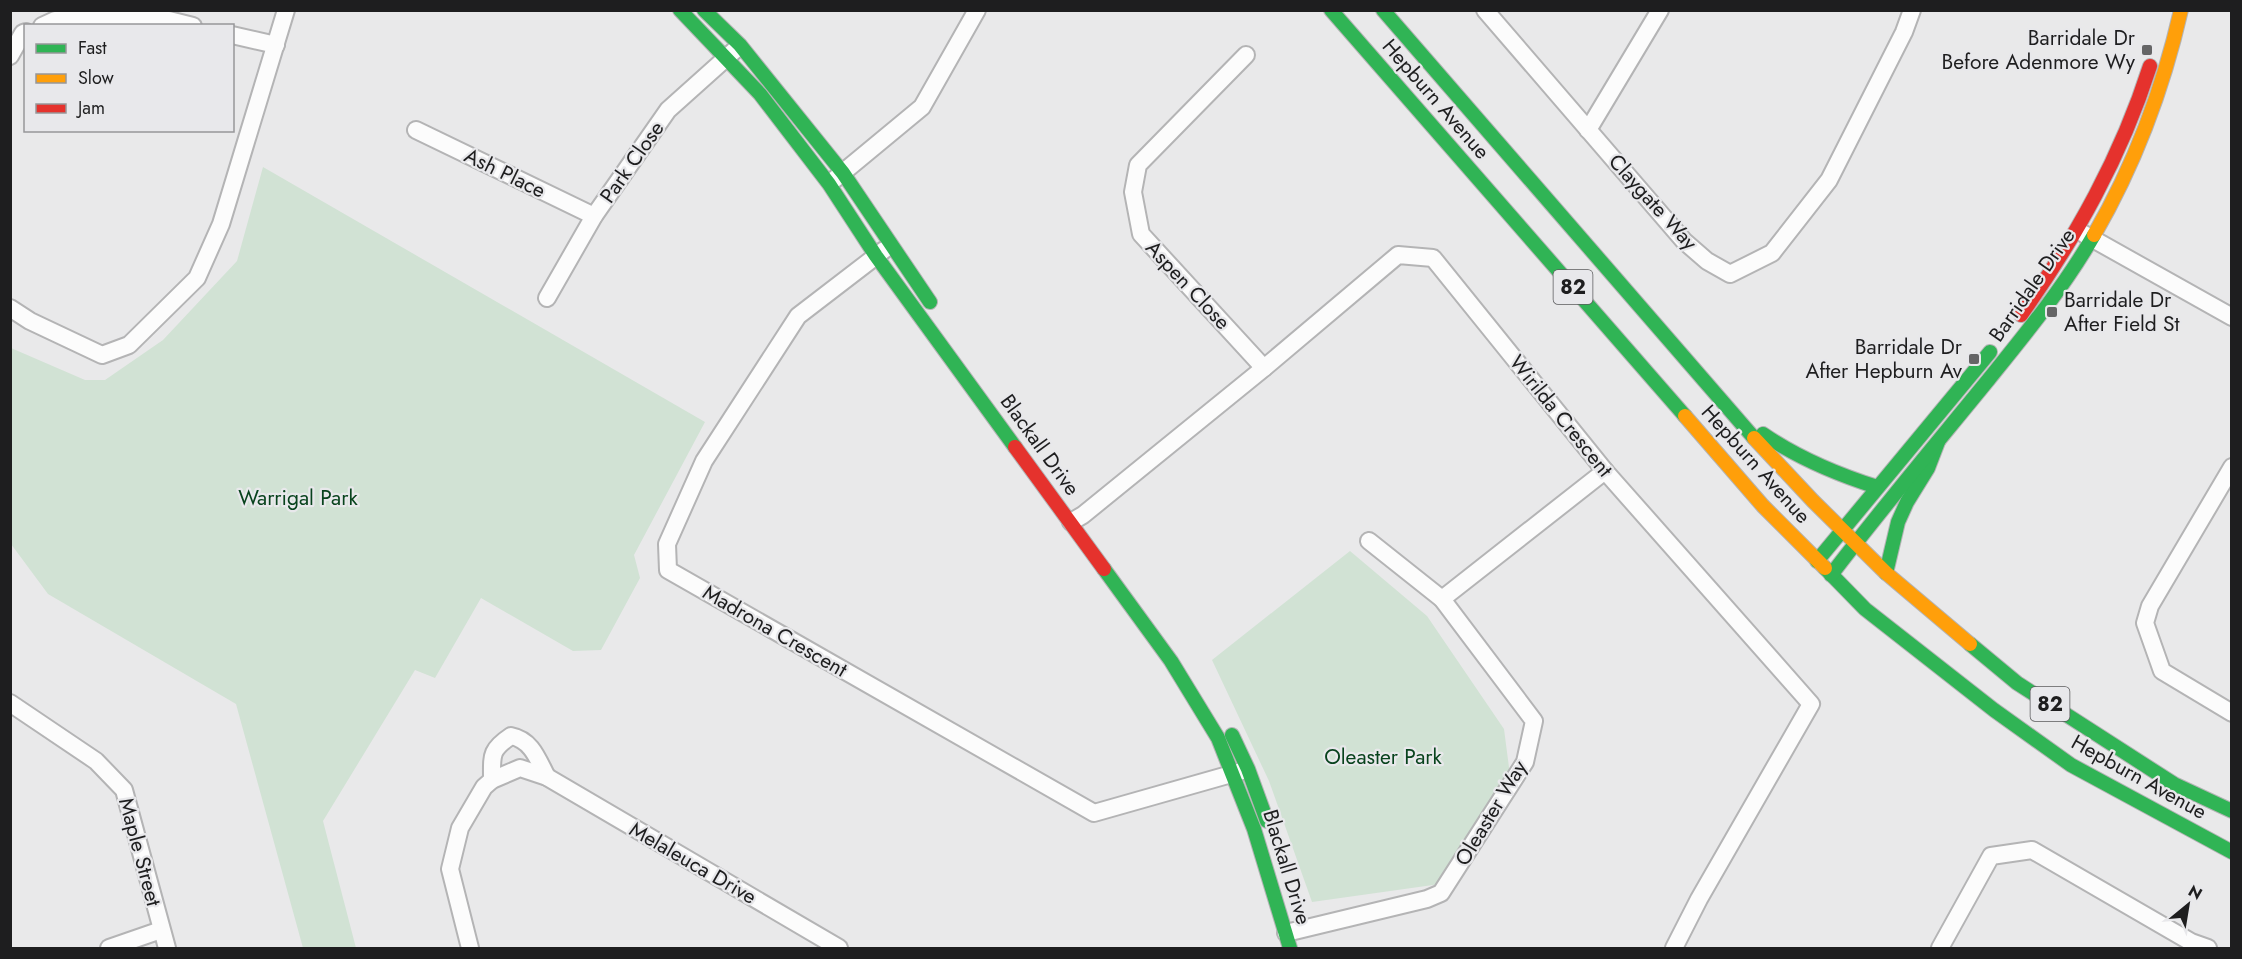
<svg xmlns="http://www.w3.org/2000/svg" width="2242" height="959" font-family="Jost,sans-serif">
<rect width="100%" height="100%" fill="#e9e9ea"/>
<g fill="#d1e2d4">
<path d="M263,167L705,422L634,555L640,578L601,650L573,651L481,598L435,678L415,670L323,821L356,948H303L236,704L48,594L11,544V348L85,380H105L163,340L237,261Z"/>
<path d="M1350,551L1427,616L1504,729L1510,775L1440,884L1312,902L1269,781L1212,660Z"/>
</g>
<g fill="none" stroke-linecap="round" stroke-linejoin="round">
<defs>
<g id="street">
<path d="M1485,10L1684,241L1707,261L1730,274L1772,253L1829,180L1904,32L1912,10"/>
<path d="M42,26L55,20H169L193,26"/>
<path d="M232,35L276,45"/>
<path d="M1246,55L1138,165L1133,192L1141,234L1264,368"/>
<path d="M10,56L23,33L26,32"/>
<path d="M416,130L594,216"/>
<path d="M1588,130L1660,10"/>
<path d="M835,179L922,107L977,10"/>
<path d="M2084,234L2232,317"/>
<path d="M884,250L798,316L704,461L667,544L668,570L1094,813L1242,771"/>
<path d="M547,298L594,216L668,110L735,50"/>
<path d="M10,308L30,321L102,355L129,345L197,278L221,224L286,10"/>
<path d="M2232,467L2150,606L2145,623L2162,671L2232,713"/>
<path d="M1071,522L1083,515L1264,368L1398,255L1433,258L1605,471L1811,704L1699,899L1674,948"/>
<path d="M1442,599L1605,471"/>
<path d="M10,703L96,761L124,790L167,948"/>
<path d="M492,780C492,755 490,750 511,736C532,740 538,760 547,777"/>
<path d="M1286,933L1427,899L1441,893L1525,762L1534,721L1442,599L1369,541"/>
<path d="M109,948L161,930"/>
<path d="M470,948L450,869L460,828L484,787L492,780L520,768L547,777L839,948"/>
<path d="M1940,948L1991,856L2032,850L2191,942L2208,948"/>
</g>
<g id="fast">
<path d="M680,10L760,94L829,184L876,256L1015,447"/>
<path d="M704,10L740,45L843,173L930,302"/>
<path d="M1331,10L1685,416"/>
<path d="M1383,10L1754,438"/>
<path d="M1763,434C1798,458 1836,474 1877,487"/>
<path d="M1817,561L1990,352"/>
<path d="M1825,568L1865,609L1994,710L2071,765L2232,852"/>
<path d="M1104,569L1171,661L1218,738L1254,829L1290,948"/>
<path d="M1886,573L1898,522L1907,502L1928,468L1938,442"/>
<path d="M1831,575C1882,508 1936,444 1989,379C2027,332 2064,287 2094,235"/>
<path d="M1970,644L2017,683L2174,784L2232,811"/>
<path d="M1232,735L1248,769L1267,821"/>
</g>
<g id="slow">
<path d="M2094,235C2135,164 2163,89 2181,10"/>
<path d="M1685,416L1763,506L1825,568"/>
<path d="M1754,438L1813,501L1886,573L1970,644"/>
</g>
<g id="jam">
<path d="M2021,315C2076,237 2121,157 2150,66"/>
<path d="M1015,447L1104,569"/>
</g>
</defs>
<use href="#street" stroke="#b4b4b5" stroke-width="20"/>
<use href="#fast" stroke="#b4b4b5" stroke-width="16"/>
<use href="#slow" stroke="#b4b4b5" stroke-width="16"/>
<use href="#jam" stroke="#b4b4b5" stroke-width="16"/>
<use href="#street" stroke="#fcfcfc" stroke-width="16"/>
<use href="#fast" stroke="#30b455" stroke-width="14"/>
<use href="#slow" stroke="#ff9f0a" stroke-width="14"/>
<use href="#jam" stroke="#e5322d" stroke-width="14"/>
</g>
<g fill="#656566" stroke="#e8e8eb" stroke-width="2">
<rect x="2141" y="44" width="12" height="12" rx="3"/>
<rect x="2046" y="306" width="12" height="12" rx="3"/>
<rect x="1968" y="353" width="12" height="12" rx="3"/>
</g>
<g text-anchor="middle" dominant-baseline="central" stroke-width="4.5" stroke-linejoin="round" paint-order="stroke">
<g fill="#e8e8eb" stroke="#5b5b5c" stroke-width="1.5">
<rect x="1553.5" y="270" width="39" height="34" rx="4.5"/>
<rect x="2030.5" y="687" width="39" height="34" rx="4.5"/>
</g>
<g font-size="20" font-weight="bold" fill="#1e1e1f">
<text x="1573" y="287">82</text>
<text x="2050" y="704">82</text>
</g>
<g font-size="21" fill="#1e1e1f" stroke="#e8e8eb" text-anchor="end">
<text x="2135" y="38">Barridale Dr<tspan x="2135" dy="24">Before Adenmore Wy</tspan></text>
<text x="2064" y="300" text-anchor="start">Barridale Dr<tspan x="2064" dy="24">After Field St</tspan></text>
<text x="1962" y="347">Barridale Dr<tspan x="1962" dy="24">After Hepburn Av</tspan></text>
</g>
<g font-size="21" fill="#1e1e1f" stroke="#e8e8eb">
<text transform="translate(1436 99) rotate(49)">Hepburn Avenue</text>
<text transform="translate(632 162) rotate(-55)">Park Close</text>
<text transform="translate(505 173) rotate(26)">Ash Place</text>
<text transform="translate(1653 202) rotate(48)">Claygate Way</text>
<text transform="translate(1188 285) rotate(47)">Aspen Close</text>
<text transform="translate(2032 285) rotate(-55)">Barridale Drive</text>
<text transform="translate(1561 416) rotate(51)">Wirilda Crescent</text>
<text transform="translate(1040 445) rotate(54)">Blackall Drive</text>
<text transform="translate(1756 464) rotate(48)">Hepburn Avenue</text>
<text transform="translate(775 631) rotate(30)">Madrona Crescent</text>
<text transform="translate(2139 777) rotate(29)">Hepburn Avenue</text>
<text transform="translate(1491 813) rotate(-59)">Oleaster Way</text>
<text transform="translate(140 852) rotate(75)">Maple Street</text>
<text transform="translate(693 863) rotate(30)">Melaleuca Drive</text>
<text transform="translate(1287 867) rotate(73)">Blackall Drive</text>
</g>
<g font-size="21" fill="#08431d" stroke="#e8e8eb">
<text x="298" y="498">Warrigal Park</text>
<text x="1383" y="757">Oleaster Park</text>
</g>
</g>
<rect width="2242" height="959" fill="none" stroke="#1e1e1f" stroke-width="24"/>
<rect x="24" y="24" width="210" height="108" fill="#e8e8eb" stroke="#979799" stroke-width="1.5"/>
<rect x="36" y="44" width="30" height="9" fill="#30b455" stroke="#979799" stroke-width="1.5"/>
<text x="78" y="54" font-size="18" fill="#1e1e1f">Fast</text>
<rect x="36" y="74" width="30" height="9" fill="#ff9f0a" stroke="#979799" stroke-width="1.5"/>
<text x="78" y="84" font-size="18" fill="#1e1e1f">Slow</text>
<rect x="36" y="104" width="30" height="9" fill="#e5322d" stroke="#979799" stroke-width="1.5"/>
<text x="78" y="114" font-size="18" fill="#1e1e1f">Jam</text>
<g transform="translate(2188 905) rotate(30)" stroke="#e8e8eb" stroke-width="4.5" paint-order="stroke">
<path d="M0-4.5L10 22L0 15L-10 22Z" fill="#1e1e1f"/>
<text y="-9" font-size="16" font-weight="bold" text-anchor="middle" fill="#1e1e1f">N</text>
</g>
</svg>
